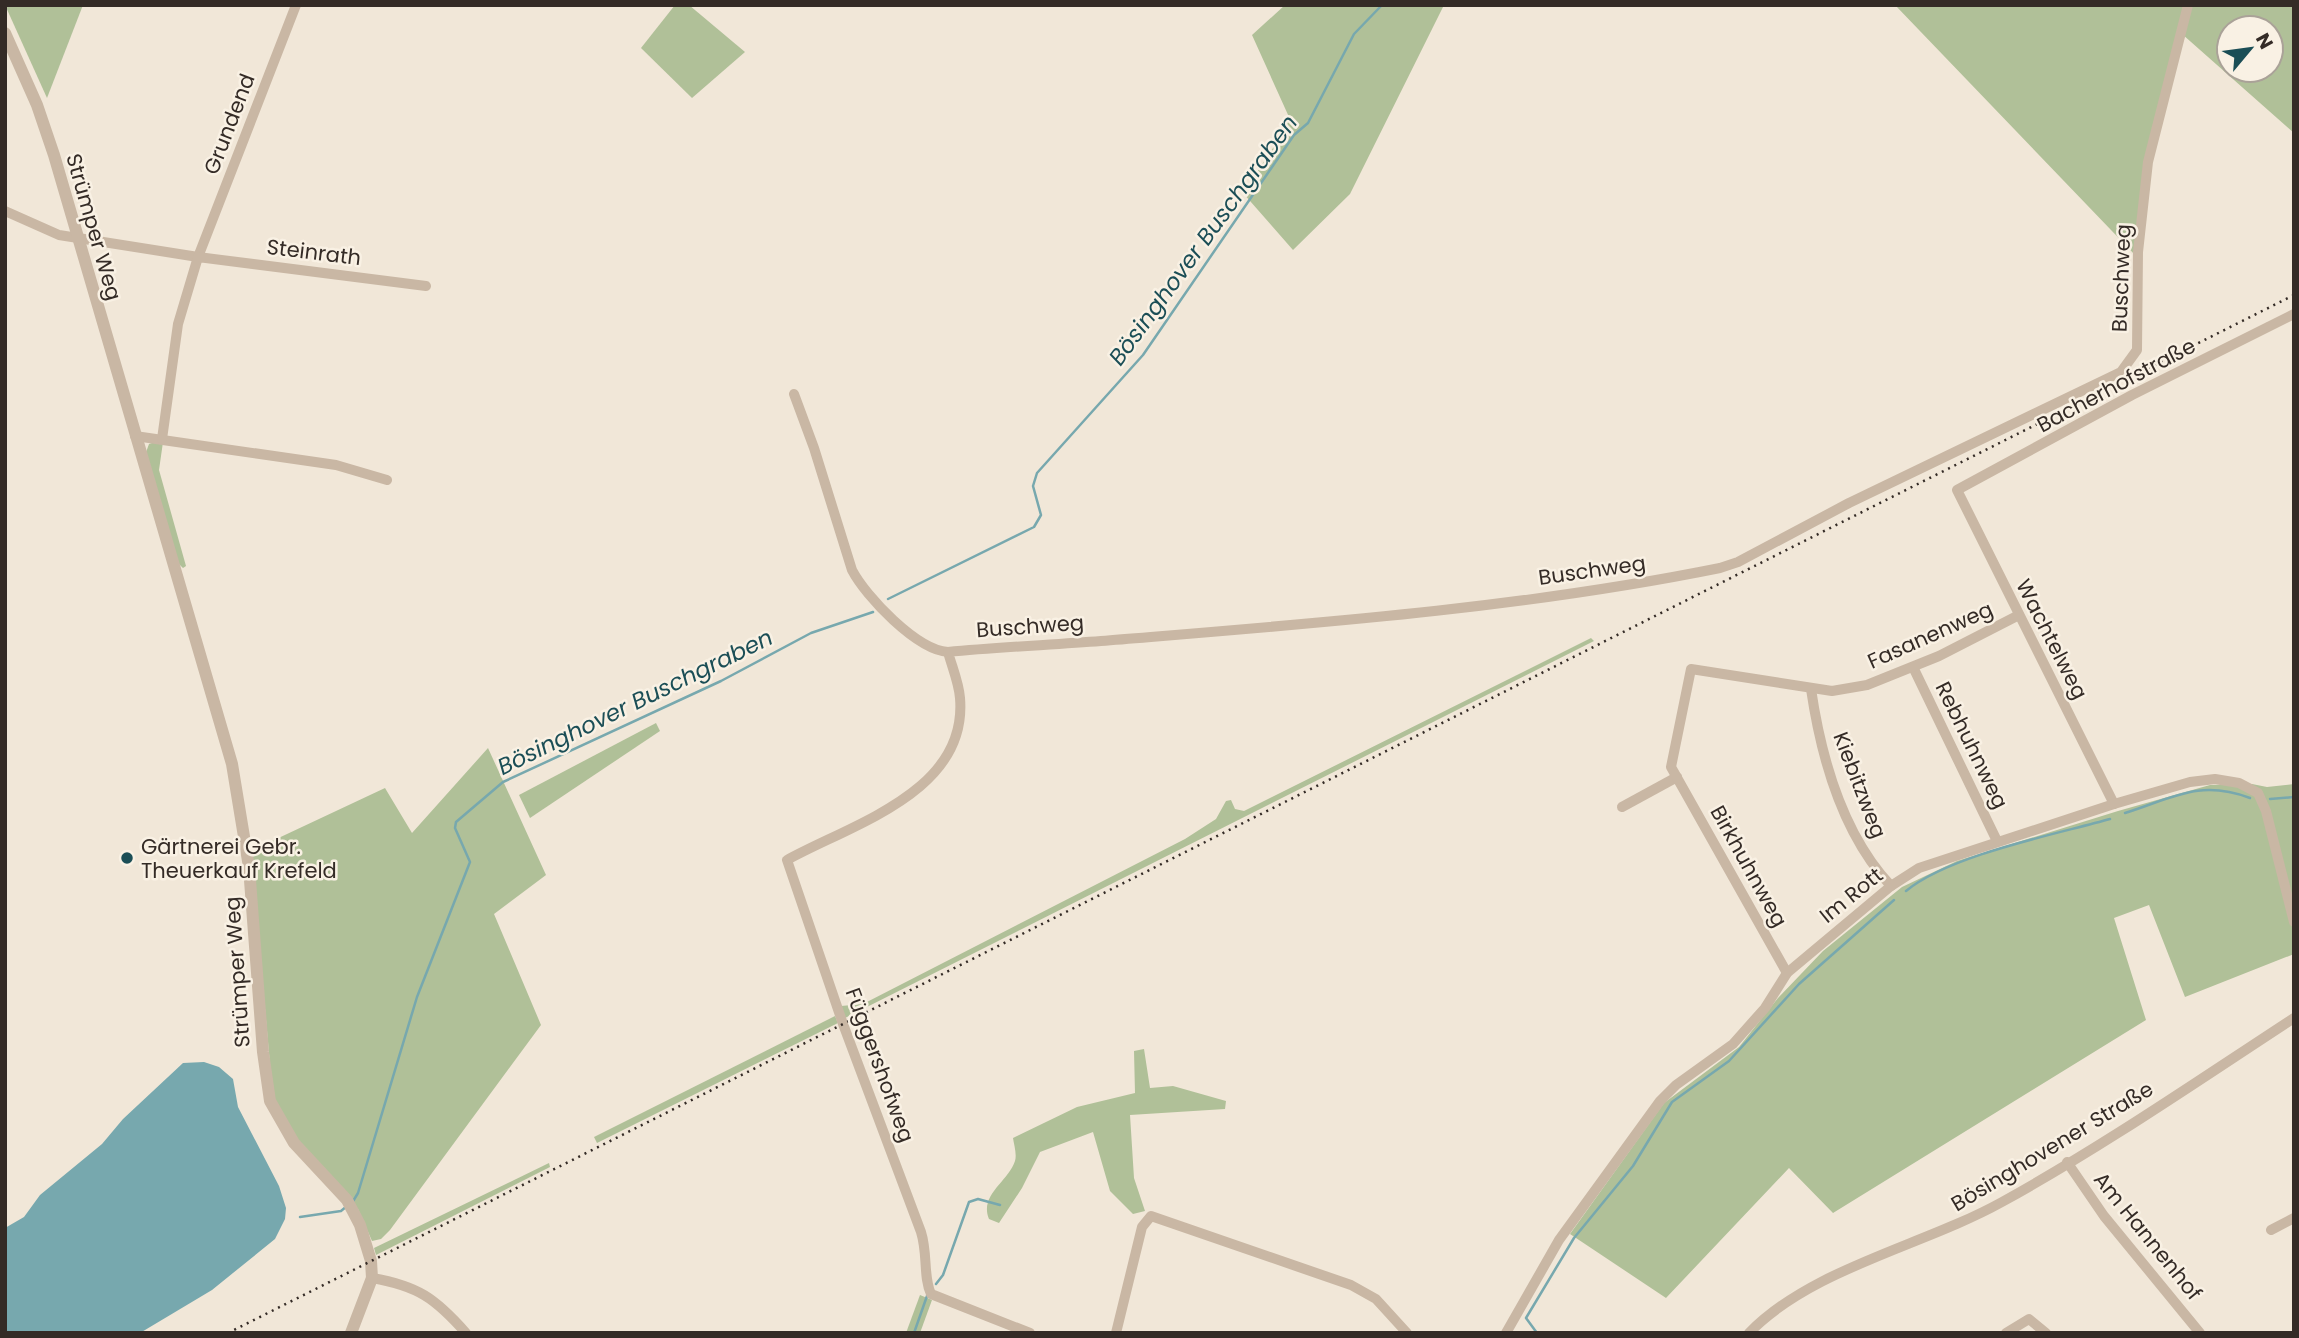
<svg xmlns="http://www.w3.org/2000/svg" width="2299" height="1338" font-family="Poppins,sans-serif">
<rect width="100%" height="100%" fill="#f1e7d8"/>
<g fill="#b0c098" fill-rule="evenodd">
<path d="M6,5H83L47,98L5,5Z"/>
<path d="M675,5H689L745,52L692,98L641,48Z"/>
<path d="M1285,5H1444L1350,194L1293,250L1243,193L1273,148L1289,117L1252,35Z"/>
<path d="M1895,5H2294V133L2182,34L2167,77L2135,255ZM2229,28H2271V70H2229Z"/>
<path d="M155,442H163L159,470L186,566L183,568L177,562L145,455L149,444Z"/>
<path d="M1591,638L1594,641L845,1018L841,1006L863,1004L1185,839L1216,819L1226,801L1231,800L1235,809L1244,811Z"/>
<path d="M656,723L660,731L530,818L519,795Z"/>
<path d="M488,748L546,875L494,914L541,1025L390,1230L381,1239L372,1241L358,1209L297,1142L273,1098L251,851L385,788L412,833Z"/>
<path d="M2252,784L2267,787L2294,784V954L2185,997L2149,905L2114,918L2146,1020L1833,1213L1789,1168L1666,1298L1570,1234L1664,1103L1739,1047L1778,998L1823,951L1902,887L1957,861L2118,811L2210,785Z"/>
<path d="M835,1016L838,1023L597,1143L594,1137Z"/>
<path d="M1144,1049L1150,1088L1173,1086L1226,1101L1225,1109L1130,1115L1134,1178L1145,1211L1133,1214L1110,1191L1093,1132L1040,1152L1022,1188L999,1223L989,1219C979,1195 1008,1182 1015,1161C1017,1154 1014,1145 1013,1138L1077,1107L1135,1093L1134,1051Z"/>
<path d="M549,1163L550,1167L376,1255L374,1248Z"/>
<path d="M920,1295L932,1300L920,1333H906Z"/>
</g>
<path fill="#77a8ae" d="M204,1062L219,1067L233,1079L238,1107L279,1186L286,1208L285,1219L275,1239L212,1290L140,1333H5V1228L24,1217L40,1195L102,1144L123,1119L183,1063Z"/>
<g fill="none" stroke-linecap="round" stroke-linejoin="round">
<g stroke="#77a8ae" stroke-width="2.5">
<path d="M888,599L1034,527L1041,515L1033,486L1037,473L1143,355L1294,135L1308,123L1354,34L1382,5"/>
<path d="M2270,799L2294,797"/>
<path d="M2125,813C2173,798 2199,779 2250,798"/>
<path d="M1906,891C1950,855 2053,835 2110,819"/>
<path d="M352,1203L358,1193L417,997L470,862L455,828L456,822L503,782L721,681L811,633L873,612"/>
<path d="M300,1217L341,1211L347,1206"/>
<path d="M936,1284L943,1275L969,1202L978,1199L1000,1205"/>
<path d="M914,1333L927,1296"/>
<path d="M1537,1333L1526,1318L1574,1238L1633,1166L1672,1102L1729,1061L1799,984L1894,900"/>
</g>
<g stroke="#c9b7a4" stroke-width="10">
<path d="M5,211L59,235L198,257L296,5"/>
<path d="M794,394L814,448L852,570C866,597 917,650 948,652"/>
<path d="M135,436L336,465L387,480"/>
<path d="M162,439L178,324L198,257L426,286"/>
<path d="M1913,667L1997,841"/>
<path d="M1811,689C1821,757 1843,835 1891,886"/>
<path d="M2114,804L1957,490L2132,395L2294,314"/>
<path d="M1622,807L1677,777"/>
<path d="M1787,973L1671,767L1691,669L1832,691L1867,685L1939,656L2019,615"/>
<path d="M2067,1162L2104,1216L2200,1333"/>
<path d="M2271,1230L2294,1218"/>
<path d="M372,1278C418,1286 435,1298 466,1333"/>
<path d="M1030,1333L931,1294C923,1277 928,1254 921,1232L843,1024L787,860C852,824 968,792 960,698C959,683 952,667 948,652C998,647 1050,645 1101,641C1307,624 1517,609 1720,568L1738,562L1849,503L2121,372L2137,350L2138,252L2148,162L2188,5"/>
<path d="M1116,1333L1142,1227L1151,1216L1351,1285L1376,1299L1407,1333"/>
<path d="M1506,1333L1559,1240L1660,1101L1676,1085L1733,1044L1765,1008L1787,973L1891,886L1919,868L2114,804L2190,782L2215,779L2239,783L2258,793L2266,811L2294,922"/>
<path d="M1749,1333C1812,1268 1923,1246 2002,1202C2102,1147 2199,1080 2294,1018"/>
<path d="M2006,1333L2029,1319L2046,1333"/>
</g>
<path stroke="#c9b7a4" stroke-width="12" d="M5,33L37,105L54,155L232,764L249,867L263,1052L270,1101L294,1143L347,1200L360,1225L371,1261L372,1278L351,1333"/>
<path stroke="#342b26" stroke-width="2.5" stroke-dasharray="2 5" stroke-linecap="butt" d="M228,1333L2294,295"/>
</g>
<circle fill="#1b4e56" stroke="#f9f1e4" stroke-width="2.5" cx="127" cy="858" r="7"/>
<g text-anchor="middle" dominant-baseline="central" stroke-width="5" stroke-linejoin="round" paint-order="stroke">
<g font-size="21" fill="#342b26" stroke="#f9f1e4">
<text transform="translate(229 124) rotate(-69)">Grundend</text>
<text transform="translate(94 227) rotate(74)">Strümper Weg</text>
<text transform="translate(314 252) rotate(7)">Steinrath</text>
<text transform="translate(2121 278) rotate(-88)">Buschweg</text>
<text transform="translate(2116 385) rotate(-28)">Bacherhofstraße</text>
<text transform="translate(1592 570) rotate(-8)">Buschweg</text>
<text transform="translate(1030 626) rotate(-4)">Buschweg</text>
<text transform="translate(1930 635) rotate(-24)">Fasanenweg</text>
<text transform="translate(2052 639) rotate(63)">Wachtelweg</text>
<text transform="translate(1972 745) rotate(64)">Rebhuhnweg</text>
<text transform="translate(1860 785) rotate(69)">Kiebitzweg</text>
<text transform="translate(1749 866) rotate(61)">Birkhuhnweg</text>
<text transform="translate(1851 895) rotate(-39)">Im Rott</text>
<text transform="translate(237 972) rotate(-94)">Strümper Weg</text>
<text transform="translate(880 1065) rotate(70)">Függershofweg</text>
<text transform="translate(2052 1146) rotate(-31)">Bösinghovener Straße</text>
<text transform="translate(2148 1236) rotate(51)">Am Hannenhof</text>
</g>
<g font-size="21" fill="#342b26" stroke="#f9f1e4" text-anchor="start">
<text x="141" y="846">Gärtnerei Gebr.<tspan x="141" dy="24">Theuerkauf Krefeld</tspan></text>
</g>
<g font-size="23" font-style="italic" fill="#1b4e56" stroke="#f9f1e4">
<text transform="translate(1203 240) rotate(-54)">Bösinghover Buschgraben</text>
<text transform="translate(635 702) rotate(-26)">Bösinghover Buschgraben</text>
</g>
</g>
<rect width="2299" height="1338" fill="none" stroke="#342b26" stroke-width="14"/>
<g transform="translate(2250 49) rotate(61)"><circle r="33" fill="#f9f1e4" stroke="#aaa298" stroke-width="2"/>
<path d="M0-5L12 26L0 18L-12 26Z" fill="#1b4e56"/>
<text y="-10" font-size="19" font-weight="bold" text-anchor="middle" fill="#342b26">N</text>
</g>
</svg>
